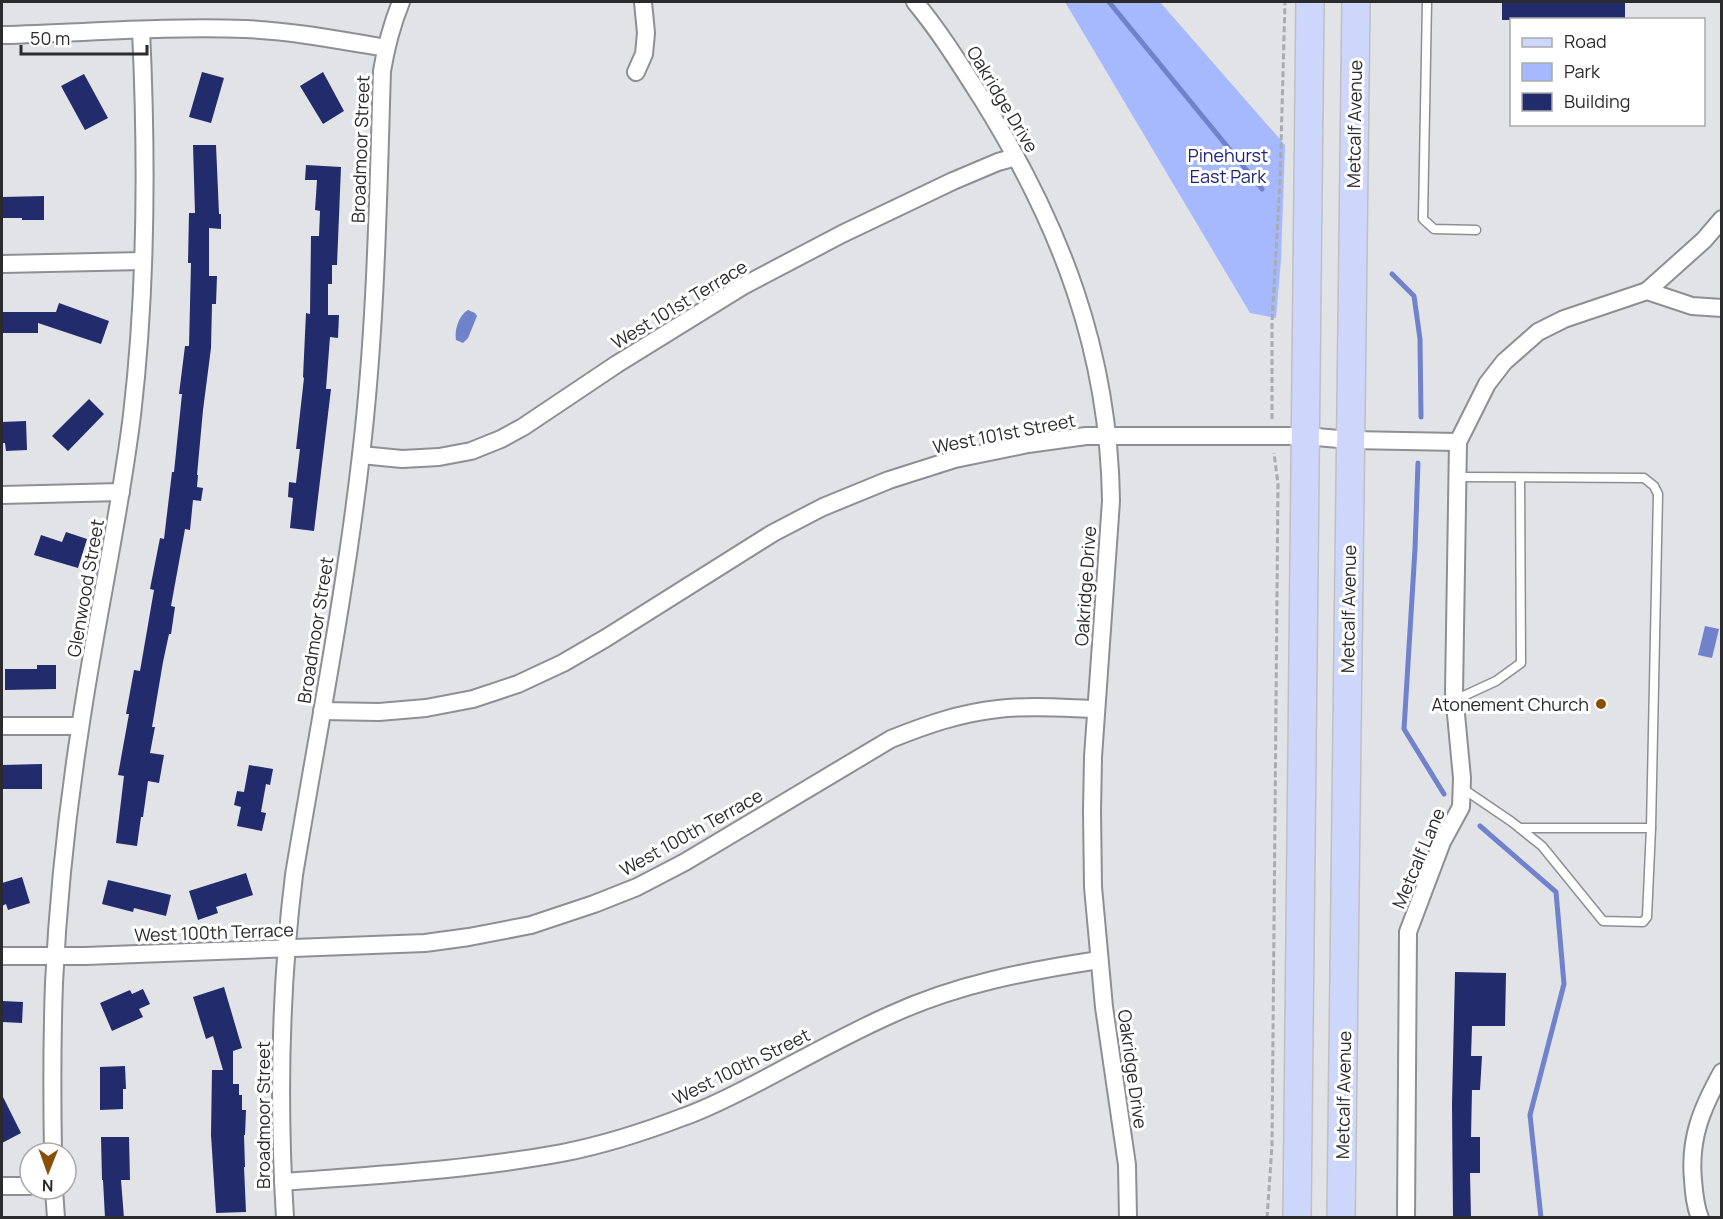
<svg xmlns="http://www.w3.org/2000/svg" width="1723" height="1219" font-family="Manrope,sans-serif">
<rect width="100%" height="100%" fill="#e1e3e7"/>
<path fill="#a6b9ff" d="M1065,2H1160L1285,145L1281,260L1276,318L1250,313Z"/>
<g fill="#7082cc">
<path d="M468,310L475,313L477,316L468,338L463,343L456,340C454,330 459,315 468,310Z"/>
<path d="M1705,626L1719,629L1712,658L1698,655Z"/>
</g>
<g fill="none" stroke-linecap="round" stroke-linejoin="round">
<g stroke="#7082cc" stroke-width="5">
<path d="M1109,2L1262,189"/>
<path d="M1392,274L1414,296L1420,339L1421,417"/>
<path d="M1418,463L1415,549L1404,729L1444,794"/>
<path d="M1480,826L1556,892L1564,984L1530,1115L1541,1218"/>
</g>
</g>
<g fill="#222b6c">
<rect x="1502" y="2" width="123" height="18"/>
<path d="M202,72L224,78L211,123L189,117Z"/>
<path d="M323,72L344,111L323,124L300,86Z"/>
<path d="M84,74L108,118L85,130L61,86Z"/>
<path d="M193,145H216L219,214H221V229L209,228V276H217L216,304H212L211,348L203,410L197,475H198L197,487L203,488L201,501L193,500L190,530L185,529L171,606L175,607L171,634H169L163,662L152,727H155L150,753L164,755L159,783L148,781L143,817H141L137,846L116,843L124,776L118,775L129,714H126L134,670L140,671L154,590L150,589L160,538L164,539L172,472H174L182,394H179L185,346H189L191,263H188L189,213H195Z"/>
<path d="M306,165L341,167L337,265H332V284H328V315H339L338,338L330,337L326,389H331L314,531L290,528L293,498L288,497L289,482L296,483L300,449H296L304,378L303,377L306,313L310,314L311,236H319L320,211L315,210L317,180H305Z"/>
<path d="M44,196V220H22V218H2V197Z"/>
<path d="M59,303L109,321L101,344L38,323V333H2V312H56Z"/>
<path d="M89,399L104,414L68,451L52,436Z"/>
<path d="M26,421L27,450L6,451L5,443H2V422Z"/>
<path d="M66,532L87,539L78,568L34,555L41,535L62,542Z"/>
<path d="M37,665H56V689L5,690V669H37Z"/>
<path d="M42,764V789H2V765Z"/>
<path d="M249,765L273,769L270,785L266,784L261,812L266,813L262,831L237,826L241,807L234,805L237,791L244,792Z"/>
<path d="M246,873L253,895L216,907L218,913L198,920L189,891Z"/>
<path d="M22,877L30,903L8,910L6,904L2,906V883Z"/>
<path d="M108,880L171,895L166,916L134,908L133,912L102,904Z"/>
<path d="M1455,972L1506,973L1505,1026H1472L1471,1056H1482L1480,1090H1472L1471,1137H1480V1173H1470L1471,1218H1453L1452,1105Z"/>
<path d="M224,987L242,1048L233,1051V1084H239V1095H242V1110H246L245,1135H244L245,1167H244L246,1212L216,1213L211,1135L212,1070H223L213,1036L206,1039L193,997Z"/>
<path d="M143,989L150,1004L139,1009L143,1017L112,1031L100,1003L130,990L132,994Z"/>
<path d="M2,1001L23,1002L22,1023L2,1022Z"/>
<path d="M125,1066L126,1089H123V1109L100,1110V1067Z"/>
<path d="M2,1095L21,1133L2,1143Z"/>
<path d="M101,1137H129L130,1180H121L124,1218H105L103,1180H102Z"/>
</g>
<g fill="none" stroke-linecap="round" stroke-linejoin="round">
<defs>
<g id="lane">
<path d="M1427,2L1423,219L1434,229L1476,230"/>
<path d="M1457,477L1644,478L1654,486L1658,494L1651,828L1647,917L1643,922L1603,921L1542,846L1512,822L1462,788"/>
<path d="M1455,700L1496,681L1521,663L1520,478"/>
<path d="M1520,828H1651"/>
</g>
<g id="street">
<path d="M915,2C940,32 961,66 982,99C1061,226 1109,351 1111,501L1093,757L1092,811L1093,887L1104,1007L1127,1165L1128,1218"/>
<path d="M2,35C83,33 164,26 245,29C292,31 339,40 386,48"/>
<path d="M636,72L644,54L646,33L643,2"/>
<path d="M2,264L143,261"/>
<path d="M1647,291L1704,240L1722,219"/>
<path d="M361,455L402,459L439,457L471,451L501,439L523,427L617,364L743,286L842,234L953,181L998,162L1016,157"/>
<path d="M2,495L121,492"/>
<path d="M322,711L379,712L426,708L473,699L518,684L563,663L606,638L773,533L823,507L889,480L955,459L1028,444L1086,436H1305L1350,440L1458,442L1487,384L1504,362L1538,332L1564,319L1647,291L1692,306L1722,308"/>
<path d="M2,726H80"/>
<path d="M2,956H85L425,943L469,937L531,925L594,904L637,887L685,862L891,739C926,725 960,713 998,709C1030,705 1064,708 1096,709"/>
<path d="M53,1153C52,1096 52,1039 54,983C58,898 67,813 80,729C95,624 119,521 132,415C147,287 147,158 141,30"/>
<path d="M283,1182C375,1175 470,1170 562,1153C603,1145 644,1132 683,1117C709,1108 733,1095 757,1083C801,1060 845,1035 890,1015C957,984 1027,971 1099,960"/>
<path d="M2,1186H30"/>
<path d="M54,1189L56,1218"/>
<path d="M285,1218C278,1104 280,989 294,875C317,736 345,596 361,455C376,328 378,199 382,71C386,47 392,24 401,2"/>
<path d="M1406,1218L1408,932L1442,842L1461,807L1462,778L1454,693L1458,442"/>
<path d="M1700,1218C1695,1206 1694,1193 1693,1180C1689,1138 1702,1108 1722,1072"/>
</g>
<g id="primary">
<path d="M1297,1218L1310,2"/>
<path d="M1341,1218L1356,2"/>
</g>
</defs>
<use href="#lane" stroke="#8e8f94" stroke-width="11"/>
<use href="#street" stroke="#8e8f94" stroke-width="20"/>
<use href="#primary" stroke="#bfbfc0" stroke-width="30"/>
<g stroke="#a9abae" stroke-width="3" stroke-dasharray="6 3" stroke-linecap="butt">
<path d="M1272,419V323L1280,181L1285,2"/>
<path d="M1267,1218L1272,1146L1278,484L1274,453"/>
</g>
<use href="#lane" stroke="#fff" stroke-width="8"/>
<use href="#street" stroke="#fff" stroke-width="16"/>
<use href="#primary" stroke="#cdd7fc" stroke-width="27"/>
</g>
<circle fill="#884e06" stroke="#fff" stroke-width="2" cx="1601" cy="704" r="6"/>
<g text-anchor="middle" dominant-baseline="central" stroke-width="6" stroke-linejoin="round" paint-order="stroke">
<g font-size="18" fill="#2b2b2d" stroke="#fff">
<text transform="translate(1003 99) rotate(59)">Oakridge Drive</text>
<text transform="translate(1354 124) rotate(-89)">Metcalf Avenue</text>
<text transform="translate(360 149) rotate(-88)">Broadmoor Street</text>
<text transform="translate(679 304) rotate(-31)">West 101st Terrace</text>
<text transform="translate(1004 433) rotate(-11)">West 101st Street</text>
<text transform="translate(1085 586) rotate(-86)">Oakridge Drive</text>
<text transform="translate(85 588) rotate(-80)">Glenwood Street</text>
<text transform="translate(1348 609) rotate(-89)">Metcalf Avenue</text>
<text transform="translate(315 630) rotate(-81)">Broadmoor Street</text>
<text transform="translate(691 832) rotate(-29)">West 100th Terrace</text>
<text transform="translate(1418 858) rotate(-67)">Metcalf Lane</text>
<text transform="translate(214 932) rotate(-2)">West 100th Terrace</text>
<text transform="translate(741 1066) rotate(-26)">West 100th Street</text>
<text transform="translate(1133 1069) rotate(82)">Oakridge Drive</text>
<text transform="translate(1343 1095) rotate(-89)">Metcalf Avenue</text>
<text transform="translate(263 1115) rotate(-90)">Broadmoor Street</text>
</g>
<g font-size="18" fill="#1f257b" stroke="#fff">
<text x="1228" y="155">Pinehurst<tspan x="1228" dy="21">East Park</tspan></text>
</g>
<g font-size="18" fill="#2b2b2d" stroke="#fff" text-anchor="end">
<text x="1589" y="704">Atonement Church</text>
</g>
</g>
<rect width="1723" height="1219" fill="none" stroke="#2b2b2d" stroke-width="6"/>
<rect x="1510" y="18" width="195" height="108" fill="#ffffff" stroke="#aaaaab" stroke-width="1.5"/>
<rect x="1522" y="38" width="30" height="9" fill="#cdd7fc" stroke="#aaaaab" stroke-width="1.5"/>
<text x="1564" y="48" font-size="18" fill="#2b2b2d">Road</text>
<rect x="1522" y="63" width="30" height="18" fill="#a6b9ff" stroke="#aaaaab" stroke-width="1.5"/>
<text x="1564" y="78" font-size="18" fill="#2b2b2d">Park</text>
<rect x="1522" y="93" width="30" height="18" fill="#222b6c" stroke="#aaaaab" stroke-width="1.5"/>
<text x="1564" y="108" font-size="18" fill="#2b2b2d">Building</text>
<g transform="translate(48 1171) rotate(181)"><circle r="28" fill="#ffffff" stroke="#aaaaab" stroke-width="1.5"/>
<path d="M0-4.5L10 22L0 15L-10 22Z" fill="#884e06"/>
<text y="-9" font-size="16" font-weight="bold" text-anchor="middle" fill="#2b2b2d">N</text>
</g>
<path d="M21 45v9h126v-9" fill="none" stroke="#2b2b2d" stroke-width="3"/>
<text x="30" y="45" font-size="18" fill="#2b2b2d" stroke="#ffffff" stroke-width="4.5" paint-order="stroke">50 m</text>
</svg>
